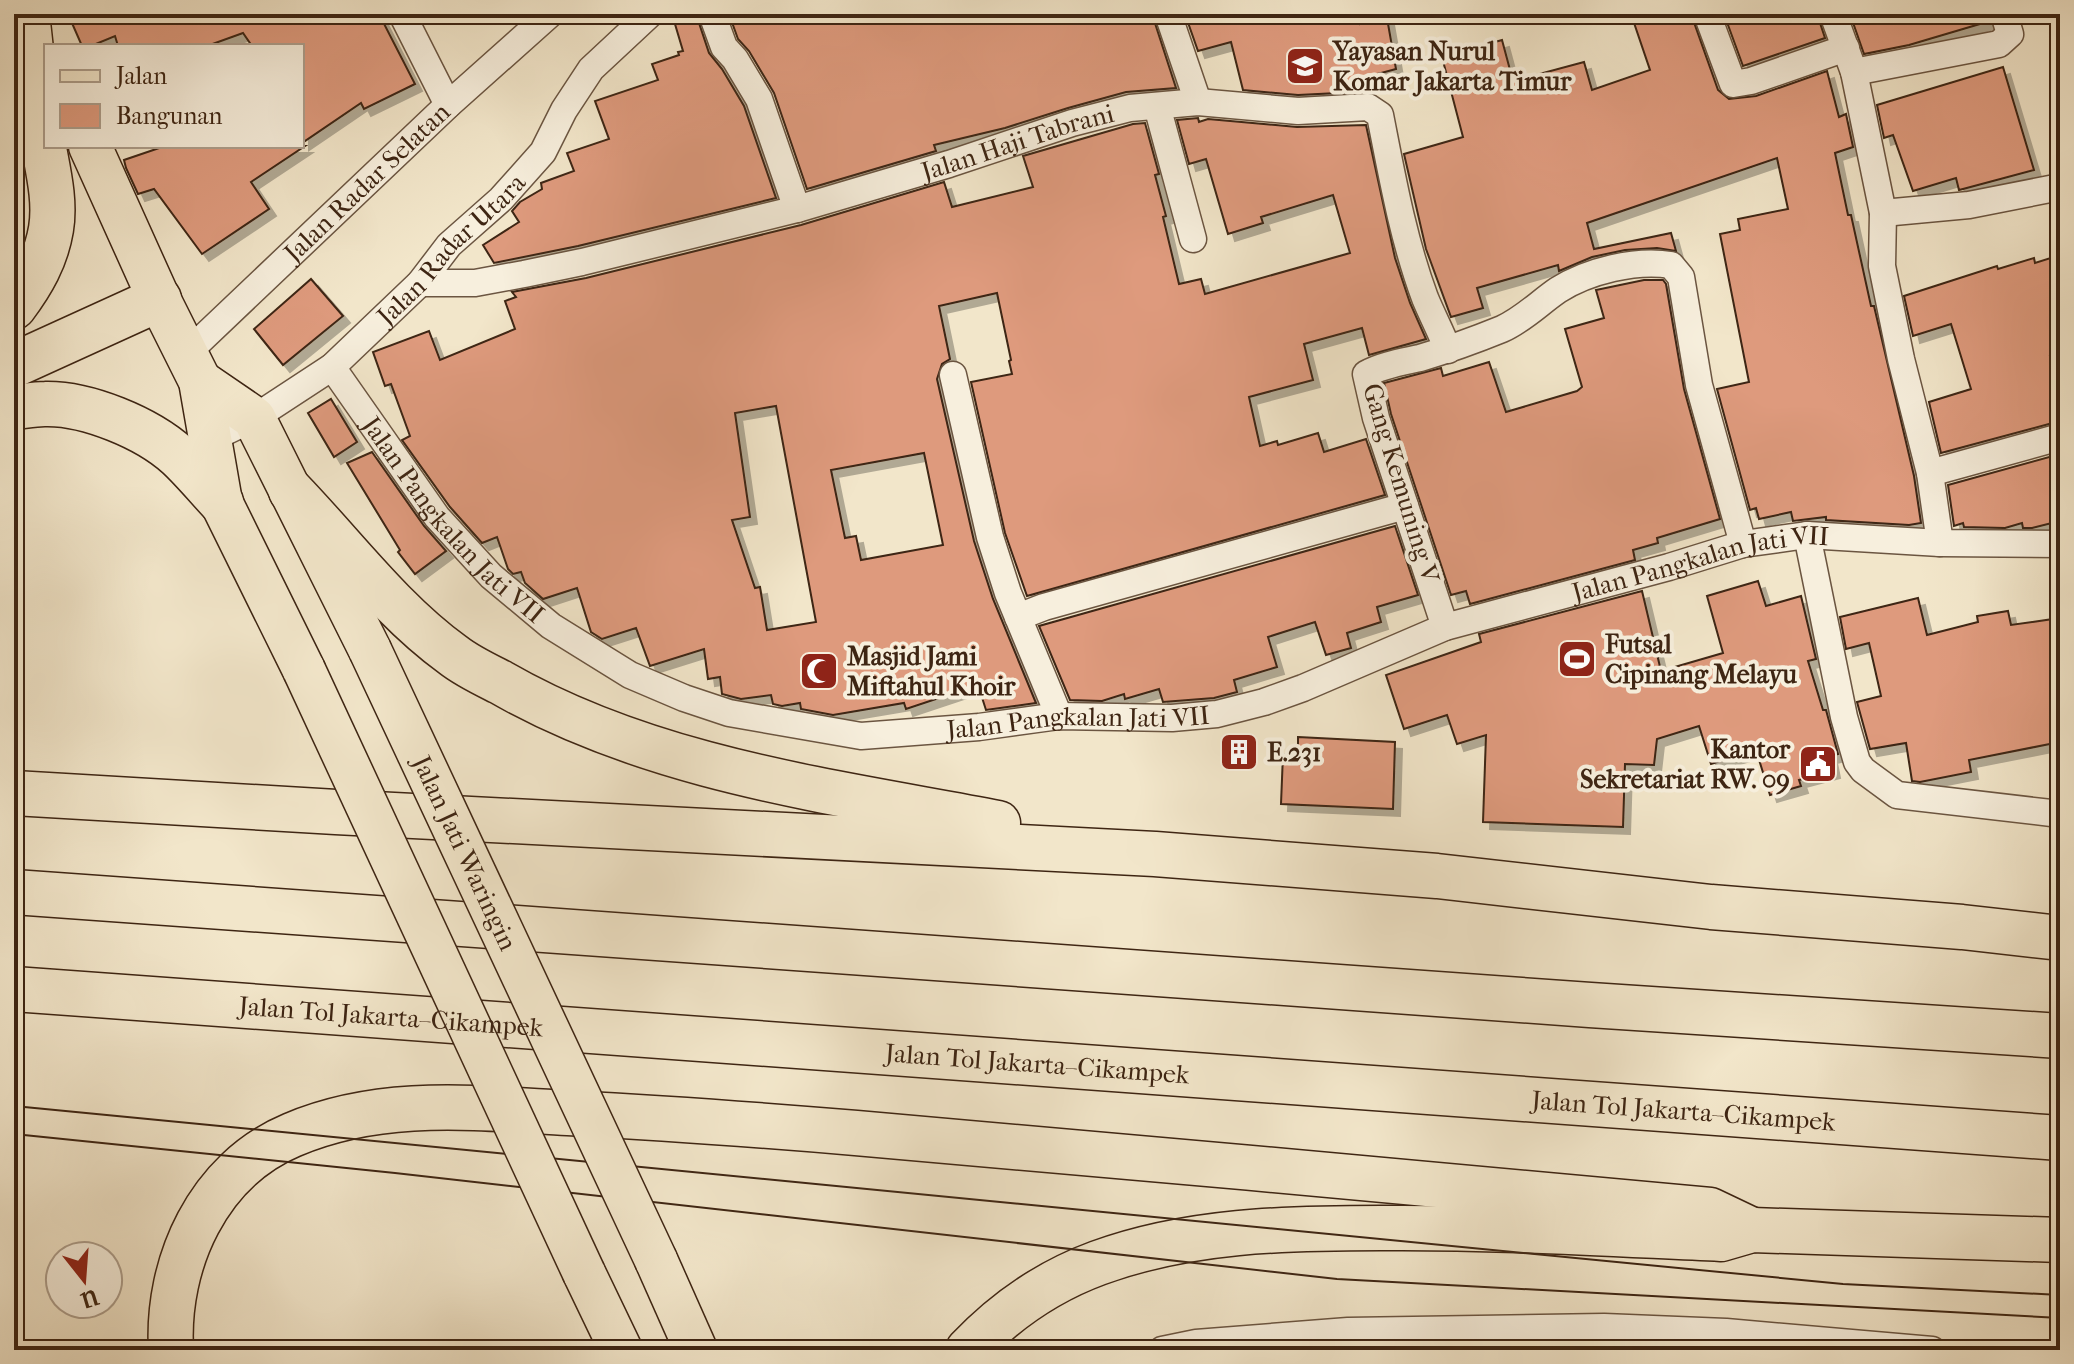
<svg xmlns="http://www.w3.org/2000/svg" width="2074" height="1364" font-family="'IM FELL French Canon',serif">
<defs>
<filter id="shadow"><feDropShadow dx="7" dy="7" stdDeviation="0" flood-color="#0004"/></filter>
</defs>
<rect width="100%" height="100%" fill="#f2e6ca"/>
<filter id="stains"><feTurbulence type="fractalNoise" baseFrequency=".0025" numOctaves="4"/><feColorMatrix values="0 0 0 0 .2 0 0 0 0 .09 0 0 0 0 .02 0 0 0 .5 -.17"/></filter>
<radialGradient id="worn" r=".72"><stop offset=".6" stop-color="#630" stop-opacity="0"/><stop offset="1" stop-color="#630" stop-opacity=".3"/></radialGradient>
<g fill="#de9a7d" stroke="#3e2513" stroke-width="2" fill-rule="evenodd" filter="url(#shadow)">
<path d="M68,14H379L415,84L364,109L361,103L302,143V46H252L243,33L207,46H118L115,36L91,46H82Z"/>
<path d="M672,14H696L709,53L722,69L744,106L776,198L578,246L494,263L483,245L519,222L512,211L520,202L542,189L541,183L574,171L567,153L609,139L595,101L658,80L652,64L679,55L678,52L683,51Z"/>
<path d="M729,14H1004L1006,23L1035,14H1050L1053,22L1087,14H1152L1176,88L1126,92L1068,108L1005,128L934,145L936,151L807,189L774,93L749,51L738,39Z"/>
<path d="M1185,14H1358L1360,24L1387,18L1396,69L1355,80L1358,92L1298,95L1243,90L1231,42L1198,51Z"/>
<path d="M1631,14H1691L1718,90L1729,99L1756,96L1827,71L1839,117L1846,114L1853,147L1835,153L1848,215H1851L1871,306H1874L1914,476L1921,523L1909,525L1826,520V517L1793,521L1791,512L1759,519L1756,508L1750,510L1717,389L1749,382L1720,234L1740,230L1738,219L1788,209L1777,158L1587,223L1594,249L1671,233L1676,251L1657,248L1625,250L1592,257L1559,271L1558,265L1477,288L1483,308L1451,317L1426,249L1404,154L1463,137L1442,57L1502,40L1513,81L1584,62L1592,90L1650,70Z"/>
<path d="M1724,14H1817L1825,38L1743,66Z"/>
<path d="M1850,14H1988L1990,21L1909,45L1864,54Z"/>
<path d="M2003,67L2034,170L1963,189L1959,190L1956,178L1913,191L1893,135L1884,138L1877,105Z"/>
<path d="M1198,118L1199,122L1208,119L1297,127L1366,125L1395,258L1410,303L1426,339L1369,355L1362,328L1304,344L1313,380L1249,397L1260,446L1277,441L1278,445L1318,433L1324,452L1366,439L1385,495L1027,596L1005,533L971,382L1012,374L1009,361L1011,360L997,293L939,306L950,359L942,364L937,379L974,541L993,599L1036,703L986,710L978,685L906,709L904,703L833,715L801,709L800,703L782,706L773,704L771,695L741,699L722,694L720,677L708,679L704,649L650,666L636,628L602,639L591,632L577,588L543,599L525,583L521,572L513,574L508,569L497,537L482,543L450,507L402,440L410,436L391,384L385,386L373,352L429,331L440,360L515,329L505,301L516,297L512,292L586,278L801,225L944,182L952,207L1033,187L1023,156L1133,124L1145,123L1159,174L1155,175L1166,216L1163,217L1179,284L1201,279L1205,294L1350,253L1333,195L1261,217L1263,223L1228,234L1206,159L1189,164L1177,120ZM776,406L816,622L767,630L760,587L755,588L732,520L750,517L735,413ZM924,453L943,545L861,560L856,536L845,538L831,470Z"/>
<path d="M165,146H305L251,182L269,209L202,254L154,189L138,194L126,168L124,160Z"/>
<path d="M2060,255V352L2050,356L2060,389V421L1941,453L1929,402L1971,389L1951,324L1913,336L1904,296L1997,266L1998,269L2034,258L2035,263Z"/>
<path d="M311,279L343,316L283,365L254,329Z"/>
<path d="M1644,280H1663L1666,284L1684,389L1720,519L1657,538L1658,543L1633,550L1635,560L1470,604L1466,591L1451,595L1391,414L1384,383L1441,368L1443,376L1489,362L1506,412L1577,391L1582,387L1565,329L1604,318L1596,290Z"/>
<path d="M331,399L357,442L334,457L308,413Z"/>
<path d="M372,452L424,526L446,551L415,574L398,552L400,550L347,463Z"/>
<path d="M2060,454V521L2032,528H2023L2022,523L2005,528L1964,527L1963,523L1954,526L1948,485Z"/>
<path d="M1395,526L1418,595L1377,607L1381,622L1347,633L1351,648L1326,655L1315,622L1268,637L1277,667L1234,680L1237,692L1214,698L1163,702L1159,689L1125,699L1124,694L1102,701L1070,700L1039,626Z"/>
<path d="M1758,581L1766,606L1801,596L1816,659L1808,661L1823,710H1826L1838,754L1830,756L1833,771L1799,780L1801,786L1770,795L1756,750L1711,764L1699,726L1657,739L1654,765L1625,764L1623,827L1483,822L1486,735L1457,744L1447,715L1404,729L1386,675L1481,642L1479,634L1642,591L1661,671L1723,653L1707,596Z"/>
<path d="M1918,598L1927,635L1978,622L1977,616L2008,611L2011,625L2060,618V742L1969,760L1971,772L1920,782L1912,781L1906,743L1870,749L1857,702L1881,696L1869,643L1846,649L1840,617Z"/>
<path d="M1298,737L1395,742L1393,809L1281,804L1283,754L1298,755Z"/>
</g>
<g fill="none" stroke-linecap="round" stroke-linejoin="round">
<defs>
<g id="street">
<path d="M402,14L448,105"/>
<path d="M712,14L724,47L735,59L759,99L797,209"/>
<path d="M1168,14L1198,102"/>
<path d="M1707,14L1733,84L1751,81L1846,48"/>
<path d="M1833,14L1854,72L1883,213L1882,266L1901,359L1930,473L1940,543"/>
<path d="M1854,72L1999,44L2010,34L2004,14"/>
<path d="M1157,106L1193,239"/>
<path d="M1883,213L1969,205L2060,187"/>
<path id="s1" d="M420,283H475L524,274L582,262L797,209L949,164L1072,123L1130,108L1198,102L1298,111L1368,107L1380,115C1392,176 1403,239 1425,298C1432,315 1441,332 1448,350"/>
<path id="s2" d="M187,353L448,105L550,14"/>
<path id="s3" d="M332,367L437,517L491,576L551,626L630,675L684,698L729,713L861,736L979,727L1059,716L1172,718L1217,714L1264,702L1303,688L1445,627L1669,567L1743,544L1807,535L1940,543L2060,544"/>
<path d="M953,375L990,537L1008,593L1059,716"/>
<path id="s4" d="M208,440L254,418L332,367L420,283L449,245L501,199L543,152L564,110L591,69L650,14"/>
<path d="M1930,473L2060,437"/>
<path d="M1807,535L1844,717L1857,762L1863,770L1897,795L2060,814"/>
<path d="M1018,617L1044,607L1405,506"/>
<path d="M1445,627L1376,418L1366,374C1382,365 1402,362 1420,358C1447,350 1475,340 1502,329C1524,319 1539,303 1558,290C1588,271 1636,259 1671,265L1681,277L1699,385L1743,544"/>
<path d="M1162,1350L1196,1343L1348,1331L1604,1327L1726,1332L1932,1350"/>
</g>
<g id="primary">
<path d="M90,146L159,299L200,381L221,502L304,670"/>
<path d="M200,381L254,418L370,650"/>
<path d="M656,1260L696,1350"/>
<path d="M584,1273L621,1350"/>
</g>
<g id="highway">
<path d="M14,307C32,283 46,259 51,229C56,199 47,167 42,137C35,96 32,55 27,14"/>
<path d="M14,365L159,299"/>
<path d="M14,407C24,406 35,404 45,404C87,403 147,428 178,456C193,470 207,487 221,502"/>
<path d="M291,491C344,546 391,610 453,655C467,666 484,674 500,682C651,769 830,791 998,823"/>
<path d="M14,793L336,812L1155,854L1437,876L1711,907L1962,927L2060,938"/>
<path d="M14,892L1590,1005L2060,1036"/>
<path id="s5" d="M14,989L2060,1138"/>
<path d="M171,1350C166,1263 208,1170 292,1135C381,1097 474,1108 568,1113C664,1118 760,1125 856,1133C1141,1158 1425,1183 1710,1210L1752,1230"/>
<path d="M968,1350C1004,1312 1049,1281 1098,1263C1188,1230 1286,1228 1381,1228C1494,1227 1608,1234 1721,1239L1752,1230L2060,1240"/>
</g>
</defs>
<use href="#street" stroke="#6b5541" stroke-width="29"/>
<use href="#primary" stroke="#3e2513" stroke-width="45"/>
<use href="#highway" stroke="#3e2513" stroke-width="47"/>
<use href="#street" stroke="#f7efdd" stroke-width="26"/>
<use href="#primary" stroke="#f2e6ca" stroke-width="42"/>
<use href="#highway" stroke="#f2e6ca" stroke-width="44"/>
<g stroke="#3e2513" stroke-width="2">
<path d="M14,1106L1843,1284L2060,1295"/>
<path d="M14,1134L395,1173L1337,1279L2060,1318"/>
</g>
<defs>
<g id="primary-bridge">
<path id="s6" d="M370,650L656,1260"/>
<path d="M304,670L584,1273"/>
</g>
</defs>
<use href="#primary-bridge" stroke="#3e2513" stroke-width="45" stroke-linecap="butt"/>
<use href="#primary-bridge" stroke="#f2e6ca" stroke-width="42"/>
</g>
<defs>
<symbol id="school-square" viewBox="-11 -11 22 22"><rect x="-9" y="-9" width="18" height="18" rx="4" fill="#8f2418" stroke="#f7efdd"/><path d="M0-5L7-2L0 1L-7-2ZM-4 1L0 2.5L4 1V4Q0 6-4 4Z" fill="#fff"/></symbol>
<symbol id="stadium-square" viewBox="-11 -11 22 22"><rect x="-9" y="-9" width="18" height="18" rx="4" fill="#8f2418" stroke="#f7efdd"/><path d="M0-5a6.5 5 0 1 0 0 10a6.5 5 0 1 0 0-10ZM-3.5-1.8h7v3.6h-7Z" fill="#fff"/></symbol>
<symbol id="mosque-square" viewBox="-11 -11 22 22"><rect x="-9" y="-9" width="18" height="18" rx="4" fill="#8f2418" stroke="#f7efdd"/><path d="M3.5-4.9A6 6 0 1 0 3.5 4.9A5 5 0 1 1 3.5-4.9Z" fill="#fff"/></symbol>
<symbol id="building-square" viewBox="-11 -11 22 22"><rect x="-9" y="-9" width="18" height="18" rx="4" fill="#8f2418" stroke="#f7efdd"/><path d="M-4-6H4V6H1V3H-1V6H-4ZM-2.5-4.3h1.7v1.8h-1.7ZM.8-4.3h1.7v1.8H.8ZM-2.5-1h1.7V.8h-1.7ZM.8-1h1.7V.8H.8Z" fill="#fff"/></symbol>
<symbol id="civic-square" viewBox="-11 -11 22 22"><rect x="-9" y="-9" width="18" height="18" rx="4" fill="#8f2418" stroke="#f7efdd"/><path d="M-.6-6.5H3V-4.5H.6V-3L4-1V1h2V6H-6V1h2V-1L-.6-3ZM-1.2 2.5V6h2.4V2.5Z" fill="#fff"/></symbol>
</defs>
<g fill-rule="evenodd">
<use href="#school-square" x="1283" y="44" width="44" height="44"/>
<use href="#stadium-square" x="1555" y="637" width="44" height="44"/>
<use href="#mosque-square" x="797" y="649" width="44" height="44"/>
<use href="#building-square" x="1217" y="730" width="44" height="44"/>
<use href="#civic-square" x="1796" y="742" width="44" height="44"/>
</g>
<g text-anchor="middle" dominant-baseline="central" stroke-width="8" stroke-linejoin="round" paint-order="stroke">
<g font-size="26" font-weight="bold" fill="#3e2513" stroke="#f7efdd" text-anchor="start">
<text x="1333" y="51">Yayasan Nurul<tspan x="1333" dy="30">Komar Jakarta Timur</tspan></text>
<text x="1605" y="644">Futsal<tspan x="1605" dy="30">Cipinang Melayu</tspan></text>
<text x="847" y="656">Masjid Jami<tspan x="847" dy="30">Miftahul Khoir</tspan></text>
<text x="1790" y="749" text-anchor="end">Kantor<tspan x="1790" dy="30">Sekretariat RW. 09</tspan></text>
<text x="1267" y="752">E.231</text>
</g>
<g font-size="26" fill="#3e2513" stroke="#f7efdd">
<text stroke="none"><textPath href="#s1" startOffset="616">Jalan Haji Tabrani</textPath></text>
<text stroke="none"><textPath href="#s2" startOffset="248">Jalan Radar Selatan</textPath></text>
<text stroke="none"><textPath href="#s4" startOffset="312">Jalan Radar Utara</textPath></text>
<text transform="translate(1401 483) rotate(73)">Gang Kemuning V</text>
<text stroke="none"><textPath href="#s3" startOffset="196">Jalan Pangkalan Jati VII</textPath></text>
<text stroke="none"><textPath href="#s3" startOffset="1540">Jalan Pangkalan Jati VII</textPath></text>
<text stroke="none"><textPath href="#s3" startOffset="892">Jalan Pangkalan Jati VII</textPath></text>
<text stroke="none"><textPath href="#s6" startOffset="224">Jalan Jati Waringin</textPath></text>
<text stroke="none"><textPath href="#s5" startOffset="378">Jalan Tol Jakarta–Cikampek</textPath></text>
<text stroke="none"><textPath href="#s5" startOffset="1026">Jalan Tol Jakarta–Cikampek</textPath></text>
<text stroke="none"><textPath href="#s5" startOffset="1674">Jalan Tol Jakarta–Cikampek</textPath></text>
</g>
</g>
<rect width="2074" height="1364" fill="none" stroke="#f2e6ca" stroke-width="48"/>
<rect x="16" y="16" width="2042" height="1332" fill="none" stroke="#3e2513" stroke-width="4"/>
<rect x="24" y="24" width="2026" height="1316" fill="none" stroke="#3e2513" stroke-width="2"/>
<rect x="44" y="44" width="260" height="104" fill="#f7efdd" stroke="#ad9e8c" stroke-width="2"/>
<rect x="60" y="70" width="40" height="12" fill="#f2e6ca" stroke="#ad9e8c" stroke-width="2"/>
<text x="116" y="84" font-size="24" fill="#3e2513">Jalan</text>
<rect x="60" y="104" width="40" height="24" fill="#de9a7d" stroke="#ad9e8c" stroke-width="2"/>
<text x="116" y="124" font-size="24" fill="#3e2513">Bangunan</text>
<g transform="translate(84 1280) rotate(163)"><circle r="38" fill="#f7efdd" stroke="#ad9e8c" stroke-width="2"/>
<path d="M0-6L14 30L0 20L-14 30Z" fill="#8f2418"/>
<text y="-12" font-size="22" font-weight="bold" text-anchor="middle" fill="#3e2513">U</text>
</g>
<rect width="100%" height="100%" filter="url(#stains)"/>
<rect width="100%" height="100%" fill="url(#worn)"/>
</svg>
